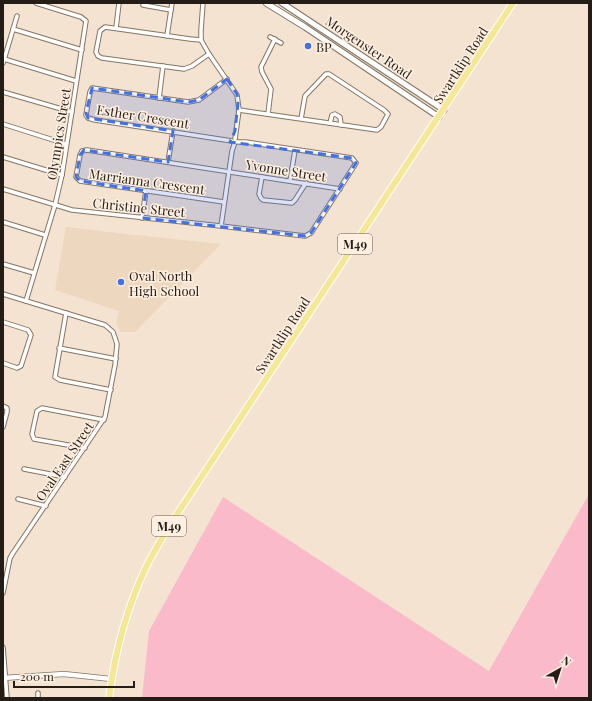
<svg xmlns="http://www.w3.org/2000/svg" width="592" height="701" font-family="'Playfair Display',serif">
<rect width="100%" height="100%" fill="#f4e3d0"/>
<path fill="#eed7bf" d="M66,227L117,233L221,244L135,332H121L116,323L119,311L55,290Z"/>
<path fill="#fbbaca" d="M589,494V698H142L149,631L223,497L489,671Z"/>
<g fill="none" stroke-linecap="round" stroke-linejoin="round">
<defs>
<g id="minor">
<path d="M203,3L201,30V40L209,54L237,95L239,110L235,139"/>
<path d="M143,5L171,10"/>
<path d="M116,28L119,3"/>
<path d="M13,29L82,50"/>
<path d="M167,36L172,3"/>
<path d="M270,37L281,43"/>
<path d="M201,40L190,39L105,27L100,31L96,52L98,56L102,58L184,69L192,66L209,54"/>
<path d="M4,59L76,81"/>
<path d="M3,63L17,16"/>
<path d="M227,79L199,100L188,102L92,88L90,92L86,115L88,118L95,120L232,141"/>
<path d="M3,92L72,112"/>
<path d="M159,98L163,66"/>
<path d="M239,110L301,119L305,96L326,74H329L384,110L388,114L381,127L377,130L301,119"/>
<path d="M268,114L271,89L262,72L261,67L275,39"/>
<path d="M330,123L332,115L335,114L340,117L341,125"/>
<path d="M3,124L66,144"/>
<path d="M3,157L62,175"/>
<path d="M168,162L173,131"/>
<path d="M262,177L259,194L261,198L263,200L292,203L295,200L306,183"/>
<path d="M290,181L295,150"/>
<path d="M3,189L72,210L221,226L305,236L311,233L356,163L352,158L246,142H235"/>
<path d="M224,202L80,181L76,177L80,155L82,151L87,150L340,189"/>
<path d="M142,218L146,191"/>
<path d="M3,222L45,235"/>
<path d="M221,226L232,151L235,142"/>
<path d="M3,264L34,273"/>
<path d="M3,294L105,325L113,332L117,344L115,365L105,417L13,553L10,558L3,593"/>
<path d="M26,301L55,205L62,175L86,21L81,17L36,3"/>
<path d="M66,313L55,377L60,380L111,390"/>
<path d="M3,322L28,330L31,335L21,366L17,368L3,363"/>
<path d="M59,348L116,359"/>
<path d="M3,406L7,408V412L3,427"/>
<path d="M85,448L34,439L32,434L37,411L42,408L104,420"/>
<path d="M24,469L65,477"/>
<path d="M18,499L46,506"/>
<path d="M3,647L7,698"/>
<path d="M38,693V698"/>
</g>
<path id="tertiary" d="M3,678L64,674L111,679"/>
<g id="secondary">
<path d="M266,3L305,27L439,117"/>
<path d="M282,3L444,110"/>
</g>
<path id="primary" d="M109,698C115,651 127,606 148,563C154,552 160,542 166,531L513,3"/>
</defs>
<use href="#minor" stroke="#857564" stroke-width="5.5"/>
<use href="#tertiary" stroke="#857564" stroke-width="6"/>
<use href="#secondary" stroke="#857564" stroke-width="7"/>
<use href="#primary" stroke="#fff" stroke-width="8"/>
<use href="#minor" stroke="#fff" stroke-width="3.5"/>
<use href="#tertiary" stroke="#fff" stroke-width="4.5"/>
<use href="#secondary" stroke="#fff" stroke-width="5"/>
<use href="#primary" stroke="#f4e897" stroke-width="6"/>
</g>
<path fill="#4370e2" fill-opacity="0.2" stroke="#4370e2" stroke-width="3" stroke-dasharray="8 5" stroke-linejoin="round" d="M227,79L237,94L238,103L235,131L230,142L352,158L356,163L311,233L305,236L142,218L146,191L80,181L76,177L80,155L84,150L168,162L173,131L88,118L86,113L92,88L188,102L199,100Z"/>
<g fill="#4370e2" stroke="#fff0e1" stroke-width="1.5">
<circle cx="308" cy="46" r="4"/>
<circle cx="121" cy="282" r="4"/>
</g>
<g text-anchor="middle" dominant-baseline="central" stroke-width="3" stroke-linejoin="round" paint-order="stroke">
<g fill="#fff0e1" stroke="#665c54" stroke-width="1">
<rect x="338" y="234" width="34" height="20" rx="3"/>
<rect x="152" y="516" width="34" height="20" rx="3"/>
</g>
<g font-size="12" font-weight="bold" fill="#241d17">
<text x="355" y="244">M49</text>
<text x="169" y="526">M49</text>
</g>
<g font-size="13" fill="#241d17" stroke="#fff0e1" text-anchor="start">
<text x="316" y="46">BP</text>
<text x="129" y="275">Oval North<tspan x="129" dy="15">High School</tspan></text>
</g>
<g font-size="13" fill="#241d17" stroke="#fff0e1">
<text transform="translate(369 47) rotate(34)">Morgenster Road</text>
<text transform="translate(460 65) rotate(-57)">Swartklip Road</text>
<text transform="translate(143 116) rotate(9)">Esther Crescent</text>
<text transform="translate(58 134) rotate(-81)">Olympics Street</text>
<text transform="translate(286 170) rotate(9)">Yvonne Street</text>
<text transform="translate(147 181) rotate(8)">Marrianna Crescent</text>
<text transform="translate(139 207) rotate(6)">Christine Street</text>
<text transform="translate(282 335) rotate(-57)">Swartklip Road</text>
<text transform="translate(64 461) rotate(-56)">Oval East Street</text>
</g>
</g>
<rect width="592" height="701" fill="none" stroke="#241d17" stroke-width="8"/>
<g transform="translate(560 669) rotate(39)" stroke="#fff0e1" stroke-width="3" paint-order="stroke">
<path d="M0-3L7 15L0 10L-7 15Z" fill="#241d17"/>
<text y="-6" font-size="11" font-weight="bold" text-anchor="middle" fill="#241d17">N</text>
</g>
<path d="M14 681v6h120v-6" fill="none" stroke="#241d17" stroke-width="2"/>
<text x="20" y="681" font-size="12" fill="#241d17" stroke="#fff0e1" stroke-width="3" paint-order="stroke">200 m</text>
</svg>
